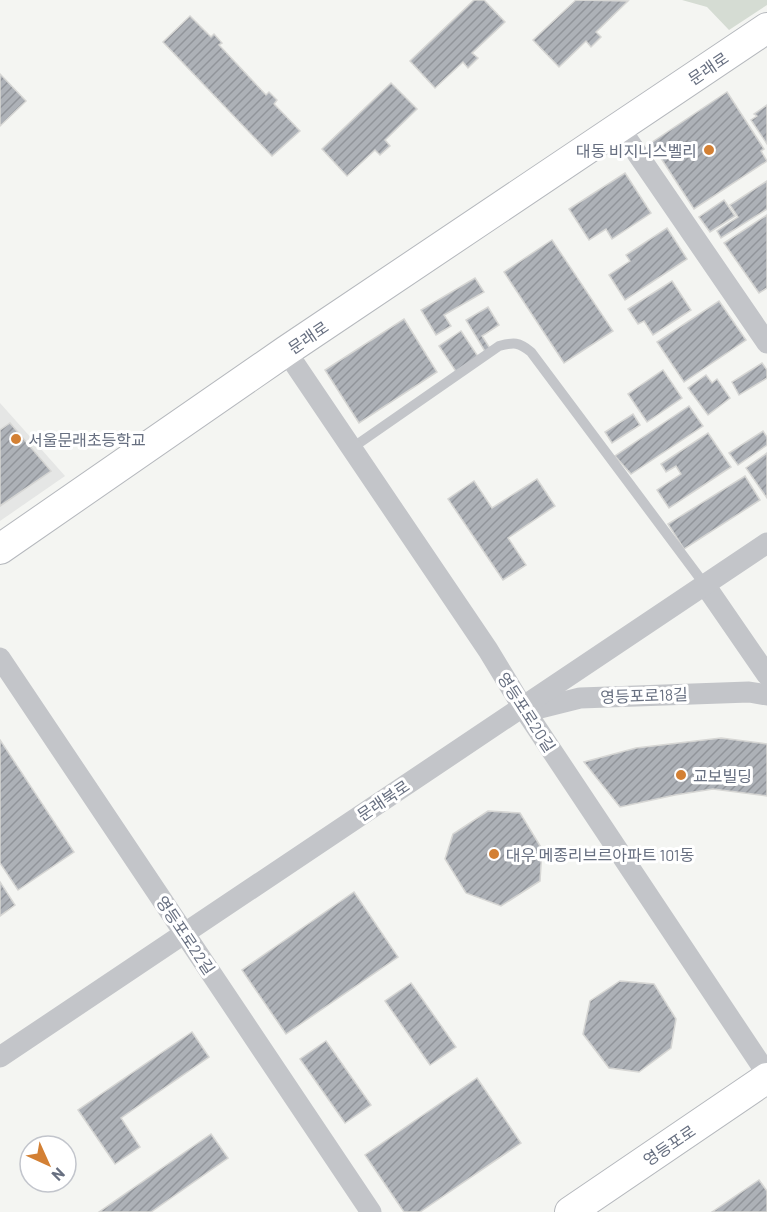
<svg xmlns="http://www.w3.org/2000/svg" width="767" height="1212" font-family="Barlow,'Noto Sans KR',sans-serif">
<defs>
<pattern id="building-hatch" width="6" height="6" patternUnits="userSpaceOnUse" patternTransform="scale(1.5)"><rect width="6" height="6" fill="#adb1b7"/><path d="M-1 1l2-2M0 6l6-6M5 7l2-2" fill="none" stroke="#91949a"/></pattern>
</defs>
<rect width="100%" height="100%" fill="#f4f5f2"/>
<path fill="#e5e6e5" d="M0,403L65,476L0,521Z"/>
<path fill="#d5dcd3" d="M682,0H767V5L729,30L707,7Z"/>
<g fill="url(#building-hatch)" stroke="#d6d6d4" stroke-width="1.5">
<path d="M474,0H484L505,22L472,53L478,58L468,68L463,62L435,88L410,61Z"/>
<path d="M576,0L628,1L596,32L601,37L591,47L586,41L559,67L533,40Z"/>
<path d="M190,16L211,37L214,34L222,43L219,45L266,95L269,92L277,100L274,104L300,131L272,156L163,42Z"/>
<path d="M0,74L26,101L0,126Z"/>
<path d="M391,83L417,109L385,140L390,146L380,155L375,150L347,176L322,149Z"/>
<path d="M727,92L764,149L761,151L767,161L694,209L651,143Z"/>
<path d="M767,105V144L751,120L757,116L754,114Z"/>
<path d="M625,173L651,213L612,239L606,229L589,240L569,209Z"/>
<path d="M767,181V209L721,238L717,231L738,217L730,205Z"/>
<path d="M724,200L735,216L710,232L699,217Z"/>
<path d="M767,215V288L759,293L724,243Z"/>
<path d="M667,228L687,259L625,300L609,275L630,261L626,255Z"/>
<path d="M552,240L613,331L564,363L504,272Z"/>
<path d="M475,278L484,292L444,315L451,326L436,335L421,310Z"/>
<path d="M672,281L691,310L653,335L644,321L638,324L628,309Z"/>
<path d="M719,301L746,340L684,382L657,342Z"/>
<path d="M488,307L499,325L482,336L491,350L486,353L466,320Z"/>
<path d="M404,319L437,372L359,423L325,370Z"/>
<path d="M461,331L479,358L457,373L439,346Z"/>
<path d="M762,363L767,370V378L739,395L732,382Z"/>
<path d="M663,370L682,398L647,422L628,394Z"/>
<path d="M706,375L712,383L717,379L730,398L708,415L688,388Z"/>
<path d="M689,406L703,426L631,474L615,456Z"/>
<path d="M633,414L640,425L612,443L605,432Z"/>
<path d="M10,423L51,471L0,506V430Z"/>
<path d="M763,431L767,437V445L738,465L729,453Z"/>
<path d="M708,433L731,467L669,508L657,490L681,474L676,466L666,472L661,464Z"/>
<path d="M767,453V498L746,468Z"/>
<path d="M745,476L760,500L684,549L668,524Z"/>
<path d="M537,479L555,506L508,538L526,565L503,580L448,499L474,481L492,508Z"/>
<path d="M721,738L767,744V796L713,789L675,795L620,807L584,762L636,748Z"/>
<path d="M0,740L74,852L18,890L0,863Z"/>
<path d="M488,811L520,813L542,849L540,881L501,906L466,893L445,859L453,834Z"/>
<path d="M0,882L15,905L0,916Z"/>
<path d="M354,892L398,957L286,1034L242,970Z"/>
<path d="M620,981L654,984L676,1019L671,1048L639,1072L609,1068L583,1034L590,1001Z"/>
<path d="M411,983L456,1047L430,1065L385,1001Z"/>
<path d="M192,1032L209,1057L121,1118L140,1147L115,1164L78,1110Z"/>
<path d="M326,1041L371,1105L345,1123L300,1059Z"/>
<path d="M477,1078L521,1143L420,1212H404L365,1155Z"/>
<path d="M211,1134L228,1158L151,1212H99Z"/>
<path d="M759,1180L767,1191V1212H712Z"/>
</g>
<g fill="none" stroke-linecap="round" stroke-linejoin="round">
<defs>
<g id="secondary">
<path d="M0,549L286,351L767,28"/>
<path d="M570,1212L767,1078"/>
</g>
</defs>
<use href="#secondary" stroke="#b5b8bd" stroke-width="32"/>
<path stroke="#c3c5c9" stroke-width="10" d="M352,448L499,346C514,342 519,342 531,352L705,585"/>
<g stroke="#c3c5c9" stroke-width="21">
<path d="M619,127L767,343"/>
<path d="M286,351L488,650L522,706L767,1074"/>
<path d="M705,585L767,675"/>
<path d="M0,658L371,1212"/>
<path d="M524,707L532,710L580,698L749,692L767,695"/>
<path d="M0,1057L767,543"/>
</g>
<use href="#secondary" stroke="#fff" stroke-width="30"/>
</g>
<g fill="#d38034" stroke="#fff" stroke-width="2">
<circle cx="709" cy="150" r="6"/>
<circle cx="16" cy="439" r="6"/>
<circle cx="681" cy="775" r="6"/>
<circle cx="494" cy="854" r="6"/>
</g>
<g text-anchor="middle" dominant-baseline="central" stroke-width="6" stroke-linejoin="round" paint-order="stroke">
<g font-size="16" fill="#676f80" stroke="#fff">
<text transform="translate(708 68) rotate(-34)">문래로</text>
<text transform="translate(308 337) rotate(-34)">문래로</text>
<text transform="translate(644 695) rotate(-2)">영등포로18길</text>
<text transform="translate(527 712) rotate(57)">영등포로20길</text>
<text transform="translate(383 800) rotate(-34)">문래북로</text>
<text transform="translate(186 935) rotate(56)">영등포로22길</text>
<text transform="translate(669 1145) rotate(-34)">영등포로</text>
</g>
<g font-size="16" fill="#676f80" stroke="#fff" text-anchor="start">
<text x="697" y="150" text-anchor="end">대동 비지니스벨리</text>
<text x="28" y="439">서울문래초등학교</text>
<text x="693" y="775">교보빌딩</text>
<text x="506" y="854">대우 메종리브르아파트 101동</text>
</g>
</g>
<g transform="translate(48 1164) rotate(135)"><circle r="28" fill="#ffffff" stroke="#c2c5cc" stroke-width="1.5"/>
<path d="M0-4.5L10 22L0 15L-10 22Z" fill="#d38034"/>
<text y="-9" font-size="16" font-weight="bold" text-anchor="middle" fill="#676f80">N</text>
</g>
</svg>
